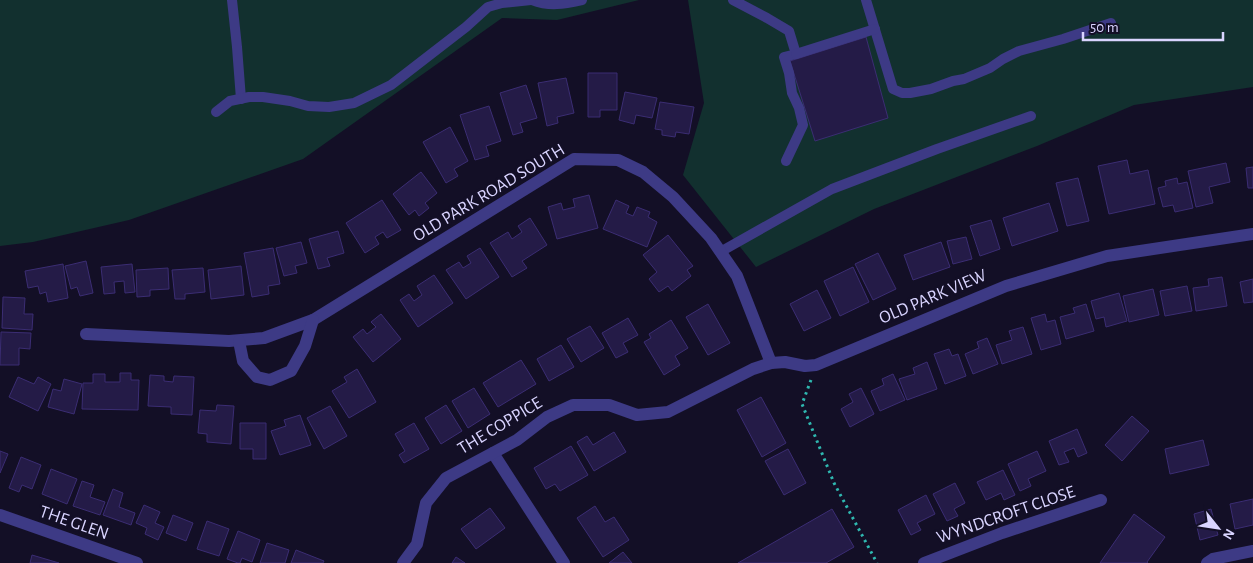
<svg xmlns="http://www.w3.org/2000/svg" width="1253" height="563" font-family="'Alegreya Sans',sans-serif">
<rect width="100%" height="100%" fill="#130f26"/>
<g fill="#12302f">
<path d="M0,0H639L557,20L502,18L303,159L129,220L33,242L0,246Z"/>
<path d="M688,0H1253V87L1134,105L1037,146L874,209L756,267L683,175L704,103Z"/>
</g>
<g fill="#241b47" stroke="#3b2d73">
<path d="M866,37L888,118L815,141L790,61Z"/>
<path d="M588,73H617V110H600V117H588Z"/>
<path d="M566,78L574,113L557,117L558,123L547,126L538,83Z"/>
<path d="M526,85L537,118L520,123L523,132L513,135L500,93Z"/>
<path d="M625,92L657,98L652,118L636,115L634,124L619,120Z"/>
<path d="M660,102L694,107L689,134L676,132L675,137L662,135V130L655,129Z"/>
<path d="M489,106L501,141L486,146L489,156L475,160L460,115Z"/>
<path d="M450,127L468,161L454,169L458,176L446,183L423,142Z"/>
<path d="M1127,160L1130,174L1148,170L1155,204L1109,214L1098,166Z"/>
<path d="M1226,163L1230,182L1209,187L1213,203L1196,207L1188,171Z"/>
<path d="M1253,167V188H1248L1246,168Z"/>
<path d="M421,172L437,193L425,203L429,208L419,216L415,210L409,215L393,194Z"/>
<path d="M1078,178L1089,221L1067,226L1056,183Z"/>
<path d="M1177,178L1178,184L1187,182L1193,208L1175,212L1173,205L1163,207L1158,188L1166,186L1165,181Z"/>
<path d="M589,195L598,228L557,239L548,207L561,203L563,210L575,207L573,199Z"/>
<path d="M382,200L401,230L387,238L383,232L375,237L379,244L365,253L346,223Z"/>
<path d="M616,200L629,206L626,213L633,216L637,207L650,212L648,217L657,222L647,247L603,229Z"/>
<path d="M1049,203L1058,231L1012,246L1003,218Z"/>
<path d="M530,218L547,245L522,261L527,268L512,277L490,243L508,232L512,239L522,232L518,226Z"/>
<path d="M991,220L1000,249L980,256L970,226Z"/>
<path d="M338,231L344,253L327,258L330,266L318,269L309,239Z"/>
<path d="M668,235L693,266L687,270L691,276L672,291L668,286L659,292L649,279L657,272L643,255Z"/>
<path d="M966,237L972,259L953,264L947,241Z"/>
<path d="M301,242L307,263L295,266L297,273L284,276L276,248Z"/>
<path d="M941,242L950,267L913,280L904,255Z"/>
<path d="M273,248L280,284L268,286L269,294L252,297L244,253Z"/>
<path d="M480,248L499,277L466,299L446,270L459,262L463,268L471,263L467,256Z"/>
<path d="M878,253L896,289L873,300L855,264Z"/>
<path d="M86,261L93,293L80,296L77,287L71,289L65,266Z"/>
<path d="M63,264L68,298L48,302L46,292L40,294L38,286L28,288L25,271Z"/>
<path d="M132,264L135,292L125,293L124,281L114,282L115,293L104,294L101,267Z"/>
<path d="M241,266L244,295L211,299L208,270Z"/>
<path d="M853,267L869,302L840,316L824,281Z"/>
<path d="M168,268L169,289L150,290V296L137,297L136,270Z"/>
<path d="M203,268L205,292L185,294V299H175L172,270Z"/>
<path d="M434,275L453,303L418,327L400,300L409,294L414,301L422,295L417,286Z"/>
<path d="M1222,277L1227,306L1196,311L1193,288L1209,286L1208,279Z"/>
<path d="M1253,279V302L1244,303L1240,282Z"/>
<path d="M1187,286L1192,311L1165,316L1160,291Z"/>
<path d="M1153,289L1159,315L1129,322L1123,296Z"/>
<path d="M817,290L831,318L804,331L790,304Z"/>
<path d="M1119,293L1127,321L1106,327L1104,317L1096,319L1091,301Z"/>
<path d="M3,297L25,298L24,314H33L32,330L2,328Z"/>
<path d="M708,304L730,343L708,355L686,317Z"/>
<path d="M1086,304L1094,331L1066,339L1060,317L1075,313L1073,308Z"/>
<path d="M381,314L401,339L373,362L353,337L363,329L367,334L376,327L371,322Z"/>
<path d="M1045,314L1047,322L1055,320L1061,344L1041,350L1031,318Z"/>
<path d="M628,318L638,335L623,343L628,352L616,358L602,333Z"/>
<path d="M671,320L688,348L675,356L680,365L664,375L644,342L651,338L649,334Z"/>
<path d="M590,326L604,348L581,362L567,339Z"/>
<path d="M1023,327L1032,354L1002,364L996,345L1012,340L1009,331Z"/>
<path d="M1,332L31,333L30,349L19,348V365H0Z"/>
<path d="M987,338L998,364L973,374L965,354L979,348L977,342Z"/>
<path d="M561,345L574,367L549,381L537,359Z"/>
<path d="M949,349L952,356L958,354L966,376L945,384L934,354Z"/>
<path d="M521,360L536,384L498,407L483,383Z"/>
<path d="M927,362L937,389L907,400L899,379L915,374L913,368Z"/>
<path d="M357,369L376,402L349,418L332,391L347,382L344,377Z"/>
<path d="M120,373H131V380H139L138,410L82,409L83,383H93V374H105V382H120Z"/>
<path d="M893,374L905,400L880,411L871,391L884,385L882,379Z"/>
<path d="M150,375L164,376V381L173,382L174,376L194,377L192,415L171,414V407L148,406Z"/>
<path d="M18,377L34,384L38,377L51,384L38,411L9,397Z"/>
<path d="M64,379L82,384L74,414L48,407L53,389L61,391Z"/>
<path d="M474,388L490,414L468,428L452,401Z"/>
<path d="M861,388L874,414L850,427L841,409L853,402L849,394Z"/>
<path d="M761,397L786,443L762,457L737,410Z"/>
<path d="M217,405L234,406L231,444L207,442V434L198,433L200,410L216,411Z"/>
<path d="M446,405L462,431L441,444L425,418Z"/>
<path d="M330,406L347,436L324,449L307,418Z"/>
<path d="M300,415L311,445L280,455L271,431L286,426L284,420Z"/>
<path d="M1132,416L1149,431L1122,461L1105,445Z"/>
<path d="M240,423H266V459H253V449H240Z"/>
<path d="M414,423L429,449L404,463L399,455L405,451L395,434Z"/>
<path d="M1077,429L1087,453L1078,457L1074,448L1064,452L1069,462L1059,465L1049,441Z"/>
<path d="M614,432L626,452L594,471L577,442L587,436L593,445Z"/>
<path d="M1203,440L1209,465L1170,474L1165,449Z"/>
<path d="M571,446L588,475L560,491L555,484L546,489L534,468Z"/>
<path d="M788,449L806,483L784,495L765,461Z"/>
<path d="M0,451L8,454L0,473Z"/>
<path d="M1037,451L1046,471L1028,479L1031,486L1020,491L1008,464Z"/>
<path d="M21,457L41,465L32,489L22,485L19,492L9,488Z"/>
<path d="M51,469L77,479L67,504L42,494Z"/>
<path d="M1003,470L1015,495L1004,500L1001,493L986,500L977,482Z"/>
<path d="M82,481L94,485L90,497L105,502L100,515L73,506Z"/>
<path d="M955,483L965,503L954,509L958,516L947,521L933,494Z"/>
<path d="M113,489L123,493L119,507L135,513L131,525L103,515Z"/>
<path d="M926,495L935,514L917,523L921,530L911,535L898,510Z"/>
<path d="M1253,499V525L1235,529L1230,504Z"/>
<path d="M144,505L160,512L155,523L164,527L158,540L145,534L147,528L136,523Z"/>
<path d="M595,506L605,522L614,517L629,540L603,557L577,518Z"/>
<path d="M490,508L505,528L476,549L461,529Z"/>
<path d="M832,509L854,547L826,563H738Z"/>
<path d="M1211,509L1218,535L1200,540L1194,514Z"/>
<path d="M1134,514L1165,537L1147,562L1148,563H1100Z"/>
<path d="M173,515L193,523L186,541L166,533Z"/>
<path d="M207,521L229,529L219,556L197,549Z"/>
<path d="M238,531L260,540L252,562L242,558L240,563H238L227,559Z"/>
<path d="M267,543L289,550L285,563H260Z"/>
<path d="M296,550L324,561L323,563H291Z"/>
<path d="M623,552L632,563H609Z"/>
<path d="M32,555L59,563H30Z"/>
<path d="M456,557L465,563H452Z"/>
</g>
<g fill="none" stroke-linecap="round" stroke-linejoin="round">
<path stroke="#2fb8b0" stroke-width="3" stroke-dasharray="2.5 4" stroke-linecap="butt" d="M811,380L802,404L834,483L877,563"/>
<g stroke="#3d3a85" stroke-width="10">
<path d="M232,0L237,47L241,99"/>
<path d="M532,0C550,7 564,4 582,0"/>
<path d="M733,0L767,18L789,31L796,54L784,57L789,73L792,93L799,108L803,125L786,161"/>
<path d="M866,0L893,89L902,93H910L931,89L953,81L964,79L990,68L1003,59L1019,51L1063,39L1111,23"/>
<path d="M796,54L875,29"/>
<path d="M216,112L230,101L249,97H263L290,101L308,106L329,107L354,103L391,85L466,27L488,7L502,3L531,0"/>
<path d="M720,252L832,189L937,149L1031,116"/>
</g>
<g stroke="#3d3a85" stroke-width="12">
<path d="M86,334L229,341L264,338L313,320L574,159L618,160L643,172L673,197L711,238L737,276L771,363"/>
<path d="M239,341L243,361L257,377L270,380L291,371L305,346L313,320"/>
<path d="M493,453L564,563"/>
<path d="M0,515L137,563"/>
<path d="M403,563L417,544L426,503L446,478L517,440L547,417L573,405H609L637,415L668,412L753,369L771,363L785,362L805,366L816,365L1006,286L1107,256L1253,234"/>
<path d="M924,563L1002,533L1101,500"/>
<path d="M1207,563L1213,559L1253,551"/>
</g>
</g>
<g text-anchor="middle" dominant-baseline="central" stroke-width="5" stroke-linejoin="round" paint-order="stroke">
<g font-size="18" fill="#d9d4ff" stroke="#130f26">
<text transform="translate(489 193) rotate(-31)">OLD PARK ROAD SOUTH</text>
<text transform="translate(933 297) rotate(-23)">OLD PARK VIEW</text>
<text transform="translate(500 426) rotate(-31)">THE COPPICE</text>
<text transform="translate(1006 515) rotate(-19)">WYNDCROFT CLOSE</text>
<text transform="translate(74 523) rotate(19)">THE GLEN</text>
</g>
</g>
<g transform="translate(1218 528) rotate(120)" stroke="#130f26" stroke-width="4" paint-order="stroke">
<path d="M0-4L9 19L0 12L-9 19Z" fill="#d9d4ff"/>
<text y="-8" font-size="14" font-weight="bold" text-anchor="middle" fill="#d9d4ff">N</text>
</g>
<path d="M1083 32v8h140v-8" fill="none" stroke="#d9d4ff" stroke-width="2.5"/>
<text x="1090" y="32" font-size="15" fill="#d9d4ff" stroke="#130f26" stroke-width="4" paint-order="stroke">50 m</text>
</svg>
